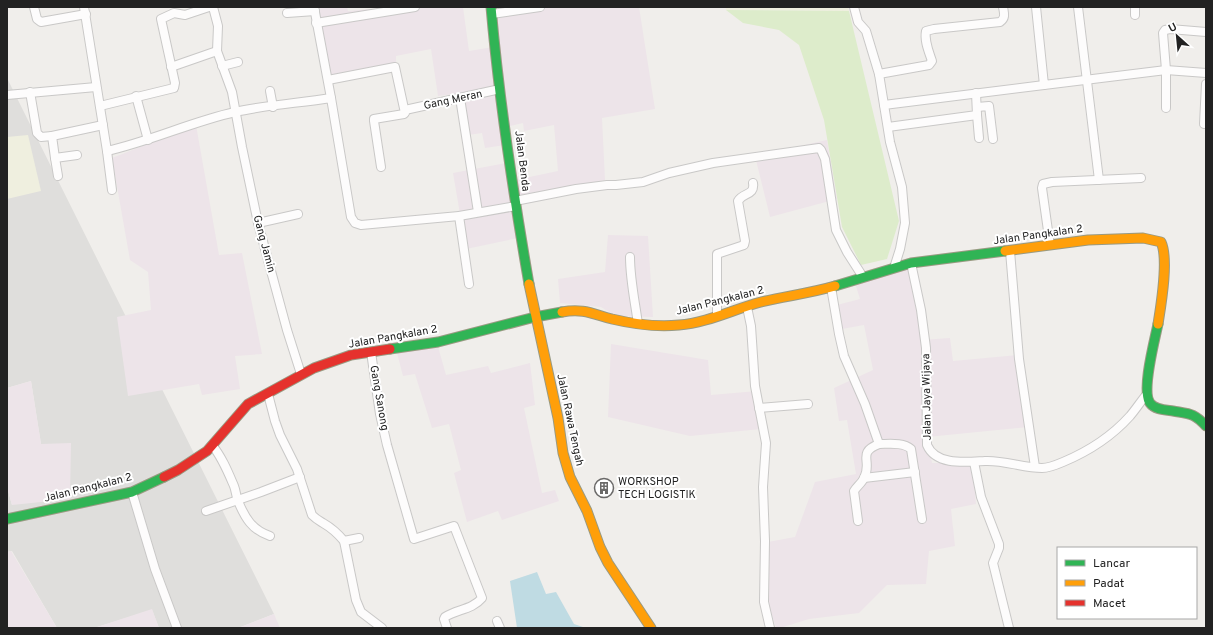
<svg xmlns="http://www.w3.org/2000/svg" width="1213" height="635" font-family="Overpass,sans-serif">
<rect width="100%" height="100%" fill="#f0eeeb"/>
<path fill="#dfdedc" d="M7,78L274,614L238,628H159L152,610L94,628H57L12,551L7,552V487L12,505L41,444L31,381L7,388Z"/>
<g fill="#ede4e9">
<path d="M314,7H347L348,11L395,7H463L469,51L499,46L496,10L520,7H639L655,109L602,118L605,180L514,203L518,238L466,249L453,173L512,162L515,180L558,171L554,125L524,131L523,123L502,128L505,145L485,148L482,133L468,135L462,93L438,96L431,49L396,56V65L325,77Z"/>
<path d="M196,125L219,255L242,253L262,354L235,356L240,389L202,395L199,384L128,396L117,317L151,310L148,272L130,260L112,158Z"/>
<path d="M827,140L837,199L770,217L755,156Z"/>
<path d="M608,235L648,236L653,317L616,316L601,307L560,303L558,279L605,272Z"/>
<path d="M908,267L922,340L950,338L953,361L1019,355L1028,427L927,437L932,463H972L976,504L951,509L955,546L929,551L926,584L887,585L859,613L809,619L780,628H776L765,593L768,542L795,537L815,482L856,474L847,420L839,421L834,388L873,370L864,325L842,329L837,305L860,299L855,283Z"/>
<path d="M437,343L446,375L488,366L491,373L530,363L535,405L524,408L542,493L555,490L559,501L502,520L498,511L467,522L454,473L461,470L449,424L432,428L415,374L403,376L396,349Z"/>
<path d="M611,344L708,360L711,395L757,391L761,429L690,436L608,417Z"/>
<path d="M31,381L41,444L71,443L70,499L12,505L7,487V388Z"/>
<path d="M11,551L57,628H7V552Z"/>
<path d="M152,609L159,628H94Z"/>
<path d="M274,614L280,628H238Z"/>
</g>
<g fill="#efefdf">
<path d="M726,7H848L849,11L726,10Z"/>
<path d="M28,135L41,191L7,199V137Z"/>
</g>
<path fill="#ddeccb" d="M726,10L849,11L899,221L887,259L861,265L842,227L824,120L799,45L779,30L743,23Z"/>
<path fill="#bfdbe3" d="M537,572L546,594L556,592L574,624L586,628H517L510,581Z"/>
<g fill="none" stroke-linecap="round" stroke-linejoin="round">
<defs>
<g id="street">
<path d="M34,7L37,19L41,22L86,14"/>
<path d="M84,7L107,151C151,141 191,122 235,112C266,105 300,103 331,98L351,217L355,223L361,225L459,216L516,206"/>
<path d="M213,7L218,26L217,51L232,92L242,147L258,223L287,330L301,374"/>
<path d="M314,7L331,98"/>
<path d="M854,7L858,22L866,31L879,74L890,142L902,187L905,223L900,249L894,268"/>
<path d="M1036,7L1044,85L1166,70L1206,73"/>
<path d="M1078,7L1099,180"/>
<path d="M1135,7V15"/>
<path d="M287,13L315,11"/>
<path d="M492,14L540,7"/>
<path d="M316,23L415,7"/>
<path d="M222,66L238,62"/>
<path d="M171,67L217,51"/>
<path d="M879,74L929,65L932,61C929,52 924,41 926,31L934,29L1000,22C1006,18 1004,13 1003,7"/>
<path d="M328,80L395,67L405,113L404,114L374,119V121L381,167"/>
<path d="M270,91L273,107"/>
<path d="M30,92L37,133L41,137L52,136"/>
<path d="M7,95L96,87"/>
<path d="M136,96L148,140"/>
<path d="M460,98L478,212"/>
<path d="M884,105L1044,85"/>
<path d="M100,106L174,88L175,83L161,19L174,13L185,15L209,7"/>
<path d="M977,107L989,106L993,139"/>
<path d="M1166,108V70L1163,33L1165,30L1170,29L1206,32"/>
<path d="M405,110L500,89"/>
<path d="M977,115L979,138"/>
<path d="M1204,124L1206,84"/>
<path d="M888,127L977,115L976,93"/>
<path d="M107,151L112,190"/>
<path d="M77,155L55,158L52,136L103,125"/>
<path d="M55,158L58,176"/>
<path d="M515,201L576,189L607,185H616L643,182L669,173L713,163L819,148L821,150L825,159L836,230L847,252L863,277"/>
<path d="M459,216L469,284"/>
<path d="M258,223L298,214"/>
<path d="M1050,245L1042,188L1043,184L1052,182L1141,178"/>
<path d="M1010,251L1019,359L1035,467"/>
<path d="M630,257C630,279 635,302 638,324"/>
<path d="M911,263L921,310L926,348L927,445C936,466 966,462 985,461C1004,460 1023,468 1042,468C1049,468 1056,465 1063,462C1087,452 1112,436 1130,416C1136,409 1141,401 1147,394"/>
<path d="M831,287L839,334L844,356L865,404L879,444C889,444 903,442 911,449L922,519"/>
<path d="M747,307L751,326L755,386L766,443L763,487L765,541L764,602L770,628"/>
<path d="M717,316V254L744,245L745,241L738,201C743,192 755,196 753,183"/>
<path d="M371,352L380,414L387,445L414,539L454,526L482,598C472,610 457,609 445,617L444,619L447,628"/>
<path d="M268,394L275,421L280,435L297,469L312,515C316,519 318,520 323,523C330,527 339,535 344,541L356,600L361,612L382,628"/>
<path d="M759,408L808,404"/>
<path d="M212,445C222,457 228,472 234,486C236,491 236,496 238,501C245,518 252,530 270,536"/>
<path d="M974,462L981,497L999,544V548L993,563L1009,628"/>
<path d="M864,478L915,472"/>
<path d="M132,492L155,569L177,628"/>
<path d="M206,511L261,492L300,477"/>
<path d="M858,521L854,491C857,486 862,483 864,478C873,461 856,453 879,444"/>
<path d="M344,541L359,538"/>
<path d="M497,621L500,628"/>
</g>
<g id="fast">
<path d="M491,7C499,100 513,192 529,284"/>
<path d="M835,286L911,263L1005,251"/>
<path d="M1158,324C1155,339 1141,391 1150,403C1155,410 1166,410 1173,411C1190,414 1194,413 1206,426"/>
<path d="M390,349L438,342L535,317L562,312"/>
<path d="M7,519L132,492L164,477"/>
</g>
<g id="slow">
<path d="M1005,251L1088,240L1143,238L1161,242C1169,259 1161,305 1158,324"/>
<path d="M529,284L558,418L563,453L570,477L587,511L600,547L608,563L651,628"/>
<path d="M562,312C583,308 593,314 612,319C633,324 658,327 679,325C707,323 734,309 761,302C786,296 811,293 835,286"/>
</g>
<path id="jam" d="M164,477L178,470L207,451L248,404L314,368L351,355L390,349"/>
</defs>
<use href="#street" stroke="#c9c8c7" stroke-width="10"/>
<use href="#fast" stroke="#999a82" stroke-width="11"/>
<use href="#slow" stroke="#999a82" stroke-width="11"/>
<use href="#jam" stroke="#999a82" stroke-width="11"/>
<use href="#street" stroke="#fdfcfc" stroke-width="8"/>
<use href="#fast" stroke="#30b455" stroke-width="9"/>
<use href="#slow" stroke="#ff9f0a" stroke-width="9"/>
<use href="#jam" stroke="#e5322d" stroke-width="9"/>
</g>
<defs>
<symbol id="building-ring" viewBox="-11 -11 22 22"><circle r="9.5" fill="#fff" stroke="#6a6968" stroke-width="1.5"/><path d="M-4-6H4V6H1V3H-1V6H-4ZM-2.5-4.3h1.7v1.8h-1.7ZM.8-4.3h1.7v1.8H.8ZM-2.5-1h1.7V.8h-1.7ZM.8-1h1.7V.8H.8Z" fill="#6a6968"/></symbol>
</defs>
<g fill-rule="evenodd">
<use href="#building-ring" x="593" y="477" width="22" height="22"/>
</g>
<g text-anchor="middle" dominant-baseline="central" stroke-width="4" stroke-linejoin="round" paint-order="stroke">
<g font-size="11" fill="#222" stroke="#fff">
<text transform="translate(453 100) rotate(-12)">Gang Meran</text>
<text transform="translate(522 161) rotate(83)">Jalan Benda</text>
<text transform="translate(1038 235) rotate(-8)">Jalan Pangkalan 2</text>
<text transform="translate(264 244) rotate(75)">Gang Jamin</text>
<text transform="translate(720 301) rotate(-14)">Jalan Pangkalan 2</text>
<text transform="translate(393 337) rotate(-10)">Jalan Pangkalan 2</text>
<text transform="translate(927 397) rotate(-91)">Jalan Jaya Wijaya</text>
<text transform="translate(379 398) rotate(80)">Gang Sanong</text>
<text transform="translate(570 420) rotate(78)">Jalan Rawa Tengah</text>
<text transform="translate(88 488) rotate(-14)">Jalan Pangkalan 2</text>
</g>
<g font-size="11" fill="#222" stroke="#fff" text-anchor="start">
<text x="618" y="482">WORKSHOP<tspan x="618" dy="13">TECH LOGISTIK</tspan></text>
</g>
</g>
<rect width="1213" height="635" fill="none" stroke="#222222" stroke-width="16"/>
<rect x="1057" y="547" width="140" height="72" fill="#ffffff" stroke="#a7a7a7"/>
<rect x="1065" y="560" width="20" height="6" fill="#30b455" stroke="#a7a7a7"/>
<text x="1093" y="567" font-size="12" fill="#222222">Lancar</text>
<rect x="1065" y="580" width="20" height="6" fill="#ff9f0a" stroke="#a7a7a7"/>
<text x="1093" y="587" font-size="12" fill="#222222">Padat</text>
<rect x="1065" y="600" width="20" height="6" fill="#e5322d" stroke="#a7a7a7"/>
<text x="1093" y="607" font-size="12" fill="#222222">Macet</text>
<g transform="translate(1177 36) rotate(333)" stroke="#ffffff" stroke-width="3" paint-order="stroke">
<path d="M0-3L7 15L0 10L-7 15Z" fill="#222222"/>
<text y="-6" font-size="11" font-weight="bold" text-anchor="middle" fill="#222222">U</text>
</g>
</svg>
